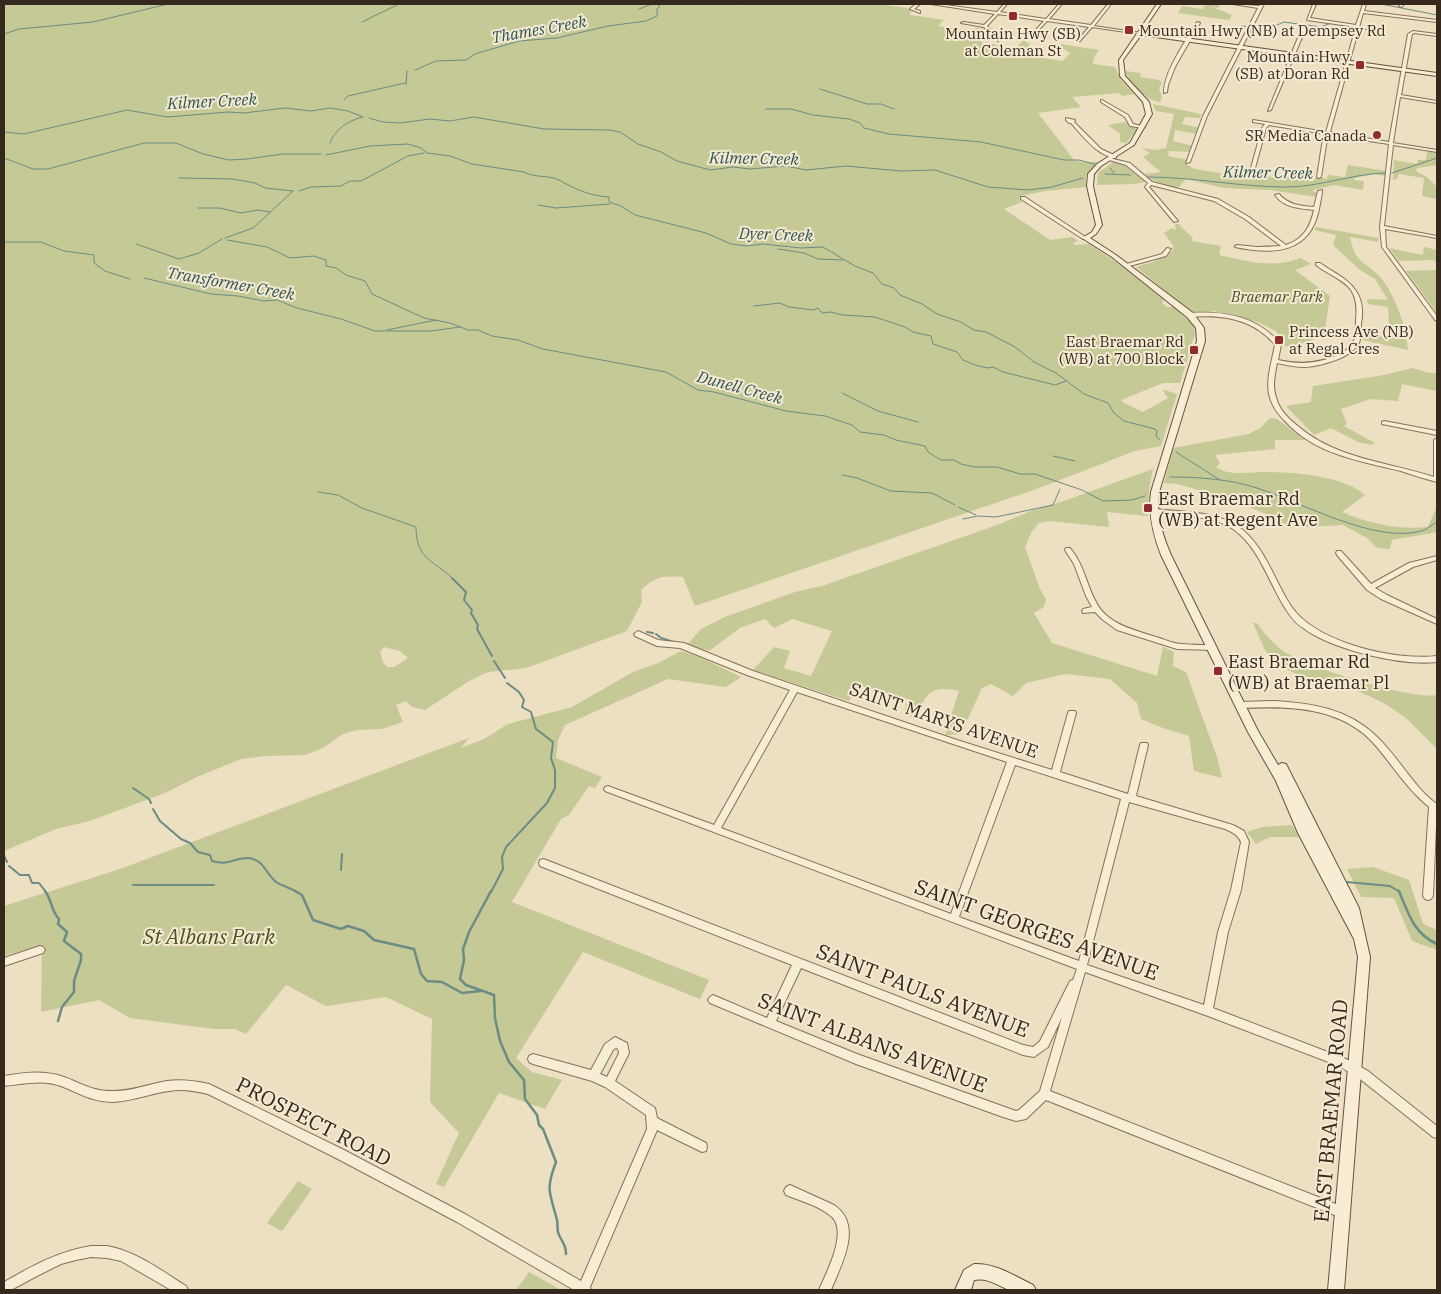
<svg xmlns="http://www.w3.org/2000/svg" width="1441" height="1294" font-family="'IBM Plex Serif',serif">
<rect width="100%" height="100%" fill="#ecdfc2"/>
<g fill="#c4c996" fill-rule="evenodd">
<path d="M4,4H726L731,6L729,4L743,6L738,4H877L907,8L911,10L910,15L944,20L938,26L973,31L976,28H983L992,35L981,36L982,45L994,44L1012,53L1024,39H1027L1026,42L1030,44L1026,49L1042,58L1063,61L1070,53L1054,43L1099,50L1094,57L1093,64L1115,67L1121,80L1134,94L1122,96L1119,93L1072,97L1081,107L1038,113L1074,160L1082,162H1098L1086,175V187L1045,191L1021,196L1019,199L1022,202L1004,209L1050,240L1072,237L1078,241L1073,243L1076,245L1089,244L1123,267L1164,300L1162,303L1167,307H1174L1193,325L1195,334L1180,383H1163L1121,400L1124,403L1143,412L1168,398L1163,391L1165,390L1177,394L1161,446L1135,451L1039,488L695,606L683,577C664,576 655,576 641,590L642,602L627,631L526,668L488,672L469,681L425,710L412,707L406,701L396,705L403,722L382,729L357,730L343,734L323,748L305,755L265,756L241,759L197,777L165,793L90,821L56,829L4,851ZM384,647L400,651L408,658L394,667H387L383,662L380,652Z"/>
<path d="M1206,4H1220L1218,8L1212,7L1232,15L1229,20L1178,13L1182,6L1202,9Z"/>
<path d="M1125,71L1141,73L1140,77L1159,80L1162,83L1159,88L1162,98L1160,102C1145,100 1131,85 1125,71Z"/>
<path d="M1153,104L1201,114L1200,118L1185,117L1182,124L1200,128L1198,134L1175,130L1173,141L1193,146L1191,152L1169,151L1168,156L1188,160L1186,164L1194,169L1221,173L1220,177C1234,182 1238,174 1251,174C1262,174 1273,178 1284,180L1285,176L1314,181L1316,177L1327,179L1328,175L1345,177L1348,165L1387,171L1386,176L1374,174L1354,178V180L1364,181L1363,190L1334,185L1313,190V191L1317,193V197L1270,190L1223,188L1186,179L1177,189L1154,181L1144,174L1161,172L1143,157L1150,153L1141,148L1156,150L1166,148L1174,114L1156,111Z"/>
<path d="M1125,122L1137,129L1126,143L1120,142V134L1108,125Z"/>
<path d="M1427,151L1437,153V165L1417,168L1416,171L1428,178L1437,187V199L1422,196L1424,178L1399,174L1397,179L1393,180L1394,160L1417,164L1418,160H1426Z"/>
<path d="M1113,162L1124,165L1145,182L1134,184L1097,185L1098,173Z"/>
<path d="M1175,224H1179C1183,230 1189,233 1193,238L1191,241L1221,246L1219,255C1245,261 1274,269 1300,258L1311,264L1295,270L1330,296L1324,336L1291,347L1284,346L1276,331L1258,322L1215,311L1198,314L1191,312L1136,267L1153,262L1173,251V245L1164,233L1172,228L1176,230Z"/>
<path d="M1316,227L1379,238L1378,242L1350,237C1356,266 1364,259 1381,278C1396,297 1406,327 1408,350L1363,340L1365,334L1390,338L1388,307L1368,304L1367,299L1388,300L1375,279L1360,270L1333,245L1336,235L1314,230Z"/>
<path d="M1424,247L1437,250V263L1433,260L1399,261L1389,248L1423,255Z"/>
<path d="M1437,270V313L1406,271Z"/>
<path d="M1412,368L1429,373H1437V391L1402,384L1398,401L1371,399L1341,409L1347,424L1344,426L1375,443L1371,445L1358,442L1331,428L1314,435L1286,406L1311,402L1313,386L1384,375Z"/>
<path d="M1270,418L1277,419L1305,440H1275V449L1215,455L1220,463L1216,467C1232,477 1245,472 1264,472C1291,472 1345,476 1365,495L1342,512C1369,524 1399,530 1428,527L1437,506V532L1392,540L1390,549L1377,548L1367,538L1343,525L1291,528L1269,515L1234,501L1178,484L1164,483L1173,448L1249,434L1260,428Z"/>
<path d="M1153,469L1149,489L1148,516L1107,512L1109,527L1049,521L1039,523L1032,531L1025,547L1040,589L1046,599L1044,607L1034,613L1052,643L1157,676L1163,647L1174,652L1173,666L1186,672L1217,757L1222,778L1194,771L1189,736L1163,728L1141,719L1137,703L1110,679L1065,674L1026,683L1013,696L991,684L982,688L961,734L945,735L959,691C932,685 925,693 916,718L903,714L908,699L859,685L849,701L753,670L774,647L790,651L784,668L811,676L832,631L792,619L774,628L765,619L740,628L709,651L687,645L701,629L725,617L795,592L822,586L1000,524L1033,510L1061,502Z"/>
<path d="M1253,623H1257C1264,633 1273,644 1283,651C1308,667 1409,700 1437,695V749L1406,718L1384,703L1360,692L1294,673L1277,665L1265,650Z"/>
<path d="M681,651L700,657L741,677L726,687L668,679L565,725L558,740L556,758L602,777L595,788L589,786L569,815L561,819L512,902L709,980L700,999L583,952L516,1058L532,1072L562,1080L545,1109L499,1093L444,1187L436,1184L459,1133L430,1102L432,1019L386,997L326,1006L286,985L246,1034L235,1029H214L130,1018L99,1000L41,1012L42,945L4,956V906L120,869L469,738L461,748L484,739L508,724L572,707L633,672L656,664Z"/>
<path d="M1292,825L1299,837H1270L1256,844L1247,832L1262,827Z"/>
<path d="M1373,867L1409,880L1423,924L1437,930V950L1412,941L1394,898L1361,897L1347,869Z"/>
<path d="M298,1181L312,1189L282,1231L267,1223Z"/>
<path d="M529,1272L561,1290H516Z"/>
</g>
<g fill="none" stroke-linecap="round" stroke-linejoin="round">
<g stroke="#6c8c84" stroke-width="1">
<path d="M1381,4L1437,15"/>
<path d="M639,9L652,4"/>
<path d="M362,22L399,4"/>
<path d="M1242,26L1248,27"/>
<path d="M1254,27L1270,28L1284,22L1321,27L1331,23L1354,27"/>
<path d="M1359,28L1367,30"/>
<path d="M4,34L19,29L93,22L168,4"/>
<path d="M415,70L436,61L466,60L475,54L519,41L557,38L608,26L646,21L657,16V9L660,6L657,4"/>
<path d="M406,85L407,71"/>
<path d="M820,89L867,104H881L894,109"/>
<path d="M344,100L348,96L405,83"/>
<path d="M766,109H791L813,115L849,119L860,123L864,128L889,134L981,142L1064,160H1079L1094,164"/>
<path d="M369,118L383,122L400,123L430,119L450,121L474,117L544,129L609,130L620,132L638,144L661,152L677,161L710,170L733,167L750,169L786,166L806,170L846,166L901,171L935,170L988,187L1028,190L1052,187L1083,178"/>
<path d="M4,132L24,134L127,110L167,117L228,112L244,113L285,108L311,111L330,108L348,111L363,117"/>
<path d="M330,143C335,129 348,121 362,117"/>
<path d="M326,155L370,146L408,144L421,148L427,153L450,156L472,164L524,172C535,178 549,175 559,180C575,189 590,196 609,197V202L621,206L635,215L706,233L731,244L747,246L763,244L801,248L823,247L855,266L873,273L882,284L894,288L900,295L922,304L937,314L961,322L974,330L986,332L1015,347L1034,362L1056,373L1084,394L1108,403L1114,413L1124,421L1155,429L1157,431L1156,436L1160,440"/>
<path d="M4,158L33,169H48L144,143H176L203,154L229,160L247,159L283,154H321"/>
<path d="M1110,168L1114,173"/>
<path d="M1392,173L1437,158"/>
<path d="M1105,174L1130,175"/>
<path d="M1148,177C1194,177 1240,187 1286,187C1320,187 1351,174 1385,173"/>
<path d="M179,178L233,179L255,183L265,188L293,191"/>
<path d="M299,191L311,187L341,186L350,181H361L408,156L424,153"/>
<path d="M538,205L556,208L610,204"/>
<path d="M198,208H220L241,213L258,210L270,212"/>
<path d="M225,238L253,228L293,191"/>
<path d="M227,240L267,247L290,258L314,256L326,260V266L336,268L346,275L365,281L372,294L424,318L450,323L468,330H478L492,336L518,340L543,349L666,372L698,390L714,392L786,411L825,416L852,425L860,432L884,435L896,440L925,446L928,452L941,460H954L961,464L975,467H997L1020,474H1035L1082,490L1103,501L1132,500L1145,496"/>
<path d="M4,242H41L64,251L94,255V263L105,271L130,279"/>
<path d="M136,244L179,259L199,253L222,239"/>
<path d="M778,249L804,253L818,259L843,260"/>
<path d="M144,278L211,294L238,296L264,301L277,300L297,308L341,319L375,331H431L460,327"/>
<path d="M754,306L780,303L789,307L813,310L818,308L822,313L830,312L843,315L875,317L905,327L913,332L931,336L933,344L957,352L963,360L975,365L987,368L993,367L1003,372L1055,385L1066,381"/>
<path d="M387,330L436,320"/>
<path d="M842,393L878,411L918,422"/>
<path d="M1176,452L1220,480"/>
<path d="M1053,456L1075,461"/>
<path d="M842,475L857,478L891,491L932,493L955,505"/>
<path d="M1170,477C1199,477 1229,479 1257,488C1301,502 1375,544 1421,531C1426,530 1432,525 1437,522"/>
<path d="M318,492L338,495L362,508L416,527C416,560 434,560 453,579"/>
<path d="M958,507L976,515"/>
<path d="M963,519L978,516L996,517L1053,505L1060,489"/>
</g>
<g stroke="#6c8c84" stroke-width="2">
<path d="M452,578L466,592L464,600L472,610L471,613L478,625L477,629L492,656"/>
<path d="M647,632L653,633"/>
<path d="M656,634L661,638L674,642"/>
<path d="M494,661L505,678"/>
<path d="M133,788L149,799L151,803"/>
<path d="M153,809L160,821L181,839L190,843L198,852L210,855L212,861C231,866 231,858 247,858C263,858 266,874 276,882C280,885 291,888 297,892"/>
<path d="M4,856L7,862"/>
<path d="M9,866L20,875H29L32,883H39L46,892"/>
<path d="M341,870L342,854"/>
<path d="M1347,882L1390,886L1400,892"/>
<path d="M133,885H214"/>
<path d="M491,892L503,869L502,857L506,847L547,803L555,788V770L551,758L553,742L536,729L531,712L522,707L524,700L519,692L507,683"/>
</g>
<g stroke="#6c8c84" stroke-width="2.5">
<path d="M45,891C52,900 51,911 59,919L58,924L67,932L64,941L81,954V960L74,981V992L62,1007L58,1021"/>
<path d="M295,891L302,895L313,920L341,929L348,926L364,931L374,940L414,949L421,974L427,981L442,982L462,993L481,991"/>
<path d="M491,891L469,932L463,949L464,960L460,979L466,985L494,995L495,1018L500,1041L509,1062L524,1080L525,1099L537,1115L539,1125L543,1129L556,1162C545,1191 550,1192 557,1220C558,1224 557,1228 558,1232C560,1241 566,1242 566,1254"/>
<path d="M1399,891C1408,913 1414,934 1437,944"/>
</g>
<defs>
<g id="street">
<path d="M916,4H920L914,9L920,11V13L910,9Z"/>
<path d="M931,4H938L997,12L1004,4H1007L1000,12L1046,19L1059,4H1062L1049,19L1091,25L1108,4H1111L1094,26L1141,33L1139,34L1092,27L1080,41L1078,40L1089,27L1047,21L1033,36L1032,34L1044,21L998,14L987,26L999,39L998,41L984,27L961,23L963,22L984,25L995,14Z"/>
<path d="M1233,4L1259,6L1261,4H1264L1207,116L1190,162L1186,163L1203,116L1258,8Z"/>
<path d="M1313,4H1316L1310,18L1356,25L1363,4H1366L1364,11L1437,20V22L1363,13L1330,132L1389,142L1408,34L1413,31L1437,34V36L1414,33L1412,34L1401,95L1437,101V103L1400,97L1393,143L1437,150V152L1393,145L1384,226L1437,236V238L1385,229L1386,247L1437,316V321L1435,320L1382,247L1380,227L1389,144L1329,135L1326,145L1321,177L1319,178L1317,177L1322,145L1325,134L1269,125L1266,128L1255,168L1253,169L1251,168L1262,128L1265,124L1253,122V120L1326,132L1356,27L1307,20Z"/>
<path d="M1401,4H1404L1402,7L1399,6Z"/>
<path d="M1198,22L1200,23L1175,67L1168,85L1167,92L1164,93C1163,73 1186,41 1196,23Z"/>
<path d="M1304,27L1306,28L1271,110L1268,111L1302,28Z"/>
<path d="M1102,100L1128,115L1133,124L1145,127L1143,128L1130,126L1125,117L1101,102V100Z"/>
<path d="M1066,118L1075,120L1074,122L1101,149L1116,156V158C1097,156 1083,136 1071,123H1069L1066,120Z"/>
<path d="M1109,158L1130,163L1152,182L1218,199L1249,217L1286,245C1303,239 1310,228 1314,210C1299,208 1284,208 1275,195L1279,194C1288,205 1301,206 1314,207L1318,191L1322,190C1322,196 1320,203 1319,209C1310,254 1273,255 1235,247V246L1237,245L1257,247L1281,246L1245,219L1214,201L1151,185L1149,187L1178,221L1174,222L1145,187L1148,183L1126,165L1109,160Z"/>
<path d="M1021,197H1025L1087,238L1083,239L1021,199Z"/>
<path d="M1167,248L1171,249L1166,256L1126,267L1123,265L1162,254Z"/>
<path d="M1316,263H1320C1332,272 1348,278 1356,291C1363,301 1363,313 1361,324C1361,330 1361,338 1359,343C1352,358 1318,367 1304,367C1295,367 1286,365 1277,363C1275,374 1272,386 1276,397C1279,410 1289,419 1299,427C1337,459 1388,462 1434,477V440L1437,438V482C1425,479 1413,475 1401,471C1359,461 1314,454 1284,420C1277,413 1271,404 1269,394C1266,378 1272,361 1275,345C1254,319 1222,314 1190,317L1187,315L1190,313C1225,311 1258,316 1281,345L1278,360C1300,365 1321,364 1341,353C1345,351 1351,347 1353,343C1356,337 1356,327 1356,320C1357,310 1357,299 1351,290C1344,280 1330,275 1320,268L1316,265Z"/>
<path d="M1384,421L1437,431V435L1382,424V422Z"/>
<path d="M1154,509C1180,512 1217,511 1239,527C1265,546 1274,580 1291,606C1316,643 1395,661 1437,656V662C1400,666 1333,650 1303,628C1295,623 1290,616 1285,608C1269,583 1259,547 1233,529C1209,513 1178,518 1152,512L1151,511L1152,510Z"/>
<path d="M1066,548H1070C1085,566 1086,585 1097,604C1109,625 1135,630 1156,637C1164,639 1173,644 1182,644C1192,645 1203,645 1213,645L1217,648L1216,650L1177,649L1117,630L1103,620L1095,612L1083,613L1082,611L1083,609L1092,607L1086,596L1074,564L1065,550Z"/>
<path d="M1337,551H1341L1371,584L1409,563L1437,556V560L1413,567L1375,588L1387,595L1437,619V624L1381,599L1367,590L1337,555L1336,553Z"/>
<path d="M638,631L658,640L684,643L753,671L957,740L1052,770L1068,713L1069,711H1075L1076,713L1060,772L1128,794L1140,745L1141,743H1147L1148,745L1136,796L1233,825L1244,831L1249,842L1241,890L1228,932L1213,1008L1346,1059L1368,1071L1437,1126V1138L1433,1137L1360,1079L1339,1066L1208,1016L1085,972L1050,1091L1346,1208L1348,1212L1346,1216L1342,1218L1046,1100L1026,1119L1016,1121L1003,1117L856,1064L710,1003L708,1000L710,997L713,995L767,1018L792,965L540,866L539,863L540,860L543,859L546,860L1023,1045L1033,1047L1040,1041L1070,981L1073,980L1077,969L605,791L604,789L605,787L608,786L714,825L790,690L747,675L680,648L657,646L635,636L634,634ZM797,692L1007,762L951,914L721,828ZM1015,765L1121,799L1079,961L959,917ZM1129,802L1225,829C1232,832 1238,835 1241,842L1231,890L1218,932L1204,1005L1087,965ZM801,968L1023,1055L1034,1057L1048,1047L1062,1017L1040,1091L1019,1110L1016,1111L857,1054L776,1021Z"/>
<path d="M1275,701C1311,703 1348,709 1375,735C1384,743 1391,752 1398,761C1410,776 1421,793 1437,804L1433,896L1431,899L1428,900L1425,899L1423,896L1429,807C1408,790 1393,766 1376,746C1342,706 1289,706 1241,708L1238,707L1237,705L1238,703L1241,702Z"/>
<path d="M40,946L43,947L45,950L43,953L4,966V958Z"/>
<path d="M615,1037L627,1043L629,1053L615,1081L655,1108L657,1118L706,1143L707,1147L706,1151L702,1152L657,1130L590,1287L591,1290H574L457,1222L336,1158L208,1094C199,1092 190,1090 181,1090C158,1090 136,1101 112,1102C93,1102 79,1093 61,1086C43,1079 23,1084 4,1086V1076C22,1073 42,1070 61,1076C80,1082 90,1091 111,1091C130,1092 149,1084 167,1081C182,1079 195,1081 209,1084L344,1150L465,1214L581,1281L647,1129L646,1115L605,1087L592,1081L533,1064L529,1062L528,1059L529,1056L533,1054L591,1070L605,1044ZM616,1048L618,1049L619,1053L607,1077L600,1074L613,1050Z"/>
<path d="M790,1185L834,1205C864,1225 841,1265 831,1290H819C826,1273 848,1233 832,1217C820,1206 801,1201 786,1195L784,1191L786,1187Z"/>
<path d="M91,1246C96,1246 102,1246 107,1246C136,1251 162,1271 186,1286L188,1290H171L121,1261L107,1258L91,1257L76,1260L61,1264L35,1277L11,1290H4V1282C32,1266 59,1251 91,1246Z"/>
</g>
<g id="secondary">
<path d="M1157,4H1161L1142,32L1437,73V76L1141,35L1123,60L1125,76L1149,102L1152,114L1134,145L1101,166L1094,174L1093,186L1102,225L1096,234L1090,238L1116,255L1193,313L1204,328L1205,341L1159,492C1156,514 1162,534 1171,555L1258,731L1278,765L1282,763L1286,764L1359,908L1370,957L1344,1290H1328L1358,957L1354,939L1298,833L1276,781L1248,732L1161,555C1153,534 1148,514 1151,492L1197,341L1196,328L1187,317L1112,257L1082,238L1092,232L1096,225L1087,186L1088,174L1097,164L1130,143L1146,114L1143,102L1120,76L1119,60Z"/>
<path d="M974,1264C995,1263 1015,1276 1033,1285L1036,1290C1028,1290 1018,1292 1010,1290C998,1286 988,1277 974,1280L971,1290H955L964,1270Z"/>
</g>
</defs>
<use href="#street" stroke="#85705a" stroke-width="2"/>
<use href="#secondary" stroke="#67523d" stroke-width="2"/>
<use href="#street" fill="#f7edd5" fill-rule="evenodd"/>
<use href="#secondary" fill="#f7edd5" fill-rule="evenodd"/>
</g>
<g fill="#912c2e" stroke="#f4e9d1" stroke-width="2">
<rect x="1008" y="11" width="10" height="10" rx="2.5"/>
<rect x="1124" y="25" width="10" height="10" rx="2.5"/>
<rect x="1355" y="60" width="10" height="10" rx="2.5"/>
<circle cx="1377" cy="135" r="5"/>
<rect x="1274" y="335" width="10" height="10" rx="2.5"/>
<rect x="1189" y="345" width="10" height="10" rx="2.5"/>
<rect x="1143" y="503" width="10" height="10" rx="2.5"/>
<rect x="1213" y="666" width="10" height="10" rx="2.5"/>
</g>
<g text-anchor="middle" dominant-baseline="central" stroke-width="4" stroke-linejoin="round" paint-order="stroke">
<g font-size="15" fill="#35291e" stroke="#f4e9d1" text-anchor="end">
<text x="1139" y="30" text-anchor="start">Mountain Hwy (NB) at Dempsey Rd</text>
<text x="1013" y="33" text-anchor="middle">Mountain Hwy (SB)<tspan x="1013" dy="17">at Coleman St</tspan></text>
<text x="1350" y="56">Mountain Hwy<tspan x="1350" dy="17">(SB) at Doran Rd</tspan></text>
<text x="1367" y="135">SR Media Canada</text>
<text x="1289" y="331" text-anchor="start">Princess Ave (NB)<tspan x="1289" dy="17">at Regal Cres</tspan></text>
<text x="1184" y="341">East Braemar Rd<tspan x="1184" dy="17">(WB) at 700 Block</tspan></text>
</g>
<g font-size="15" font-style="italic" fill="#465125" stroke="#f4e9d1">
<text x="1277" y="296">Braemar Park</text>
</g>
<g font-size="16" font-style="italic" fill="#2d5452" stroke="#f4e9d1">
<text transform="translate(539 29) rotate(-10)">Thames Creek</text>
<text transform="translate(212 101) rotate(-3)">Kilmer Creek</text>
<text transform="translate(754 158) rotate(1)">Kilmer Creek</text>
<text transform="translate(1268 172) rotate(1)">Kilmer Creek</text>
<text transform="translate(776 234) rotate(2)">Dyer Creek</text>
<text transform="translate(231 283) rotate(10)">Transformer Creek</text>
<text transform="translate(740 387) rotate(15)">Dunell Creek</text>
</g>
<g font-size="18" fill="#35291e" stroke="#f4e9d1" text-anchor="start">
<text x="1158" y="498">East Braemar Rd<tspan x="1158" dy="21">(WB) at Regent Ave</tspan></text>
<text x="1228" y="661">East Braemar Rd<tspan x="1228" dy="21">(WB) at Braemar Pl</tspan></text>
</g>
<g font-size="18" fill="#35291e" stroke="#f4e9d1">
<text transform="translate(944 720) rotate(19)">SAINT MARYS AVENUE</text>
</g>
<g font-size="21" fill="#35291e" stroke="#f4e9d1">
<text transform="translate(1037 929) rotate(20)">SAINT GEORGES AVENUE</text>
<text transform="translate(923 990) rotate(21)">SAINT PAULS AVENUE</text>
<text transform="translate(873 1042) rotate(21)">SAINT ALBANS AVENUE</text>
<text transform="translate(1330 1111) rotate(-85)">EAST BRAEMAR ROAD</text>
<text transform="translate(314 1121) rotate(27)">PROSPECT ROAD</text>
</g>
<g font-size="21" font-style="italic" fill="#465125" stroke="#f4e9d1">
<text x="209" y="936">St Albans Park</text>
</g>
</g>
<rect width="1441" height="1294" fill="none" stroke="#35291e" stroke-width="10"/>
</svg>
